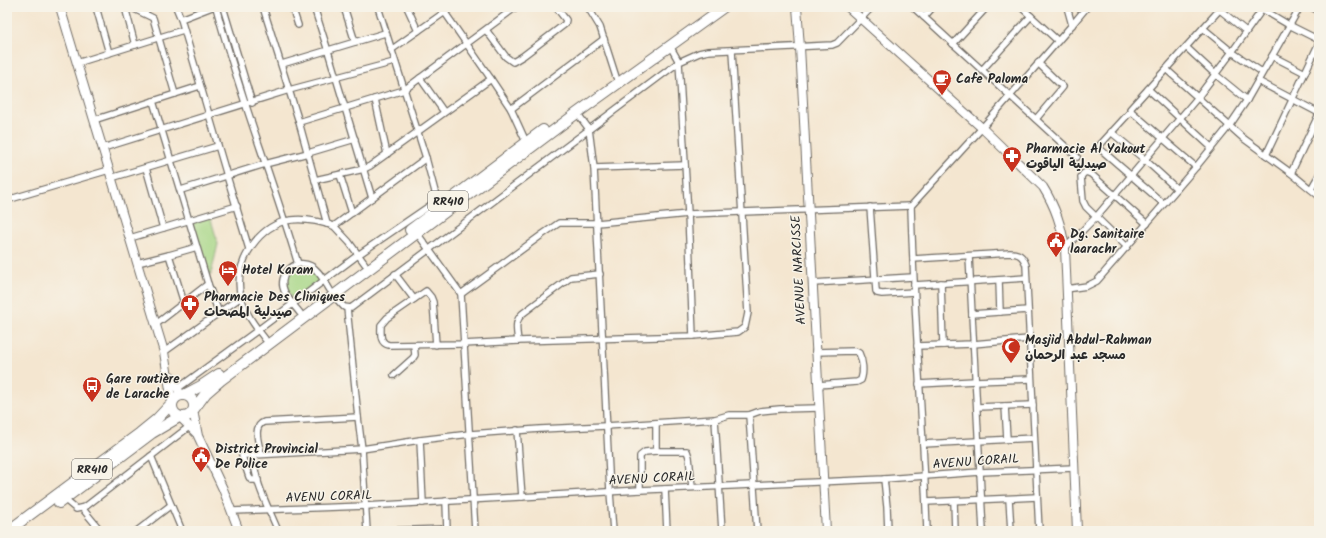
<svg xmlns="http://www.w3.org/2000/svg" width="1326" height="538" font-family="Kalam,'Playpen Sans Arabic',sans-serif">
<rect width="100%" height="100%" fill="#f7f3e8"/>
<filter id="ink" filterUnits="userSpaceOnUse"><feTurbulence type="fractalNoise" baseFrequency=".025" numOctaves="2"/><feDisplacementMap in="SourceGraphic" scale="8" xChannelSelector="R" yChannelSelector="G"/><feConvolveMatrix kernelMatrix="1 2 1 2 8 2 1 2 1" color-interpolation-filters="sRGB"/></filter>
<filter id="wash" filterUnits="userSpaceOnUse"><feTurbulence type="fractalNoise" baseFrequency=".012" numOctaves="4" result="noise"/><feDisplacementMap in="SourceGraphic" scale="16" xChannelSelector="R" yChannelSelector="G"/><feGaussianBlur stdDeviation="0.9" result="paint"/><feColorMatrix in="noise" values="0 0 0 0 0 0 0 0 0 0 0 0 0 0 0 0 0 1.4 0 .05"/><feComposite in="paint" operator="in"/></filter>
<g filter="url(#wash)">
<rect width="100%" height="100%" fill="#f4e6d0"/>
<g fill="#a4d583" stroke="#688057">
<path d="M210,216L218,244L211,274L207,275L191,221Z"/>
<path d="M298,267L309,268L320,281L293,300C284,287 283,275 298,267Z"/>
</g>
</g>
<g filter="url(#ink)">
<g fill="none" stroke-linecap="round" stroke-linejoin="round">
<defs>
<g id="street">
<path d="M96,7L109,53"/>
<path d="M125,7L135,45"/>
<path d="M130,7L153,18L175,94"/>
<path d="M176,7L181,19L212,7"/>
<path d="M216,7C239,94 272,177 298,264"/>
<path d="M223,7L252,103"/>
<path d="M263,7L299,122L327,224"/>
<path d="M292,7L298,25"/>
<path d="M314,7L328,51L372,198"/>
<path d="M344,7L355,42"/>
<path d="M378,7L426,158L438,203"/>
<path d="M407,7L418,31"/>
<path d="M441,7L491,79L511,109L526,142"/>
<path d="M913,7L1077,157"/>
<path d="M1021,7L1058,41"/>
<path d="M1067,7L1072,25"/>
<path d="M1311,7L1319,11"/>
<path d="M589,9L600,27L616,77"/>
<path d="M1262,9L1289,25L1319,40"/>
<path d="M1220,10L1246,31"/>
<path d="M924,17L933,7"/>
<path d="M181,19L227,176L249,249"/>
<path d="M1203,28L1232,52L1262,72"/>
<path d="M486,30L506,57L513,62L523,56L565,24L566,20L556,7"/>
<path d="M953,44L987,7"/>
<path d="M670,46L679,62L688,214L693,336"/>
<path d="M1186,47L1215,74L1247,100"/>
<path d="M391,50L452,7"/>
<path d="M1272,56L1305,73"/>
<path d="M77,63L183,30"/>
<path d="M282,64L385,33"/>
<path d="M982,70L1031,16"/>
<path d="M1167,70L1243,138L1291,173L1319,196"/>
<path d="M420,78L444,112"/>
<path d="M1258,81L1319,113"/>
<path d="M1148,89L1211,147"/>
<path d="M375,99L387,154"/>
<path d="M153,101L208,284L219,313"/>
<path d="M511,109L604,39"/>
<path d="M1131,111L1100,145L1099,148L1164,204"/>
<path d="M577,113L589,129L594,168L610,492L613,531"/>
<path d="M1036,119L1063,87L1038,63"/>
<path d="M94,120L200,86"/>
<path d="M299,122L404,90L516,7"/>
<path d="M1111,132L1144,159L1177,189"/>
<path d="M103,148L289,90L394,62"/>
<path d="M1266,155L1319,43"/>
<path d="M1196,167L1132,112L1130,109L1222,7"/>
<path d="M146,168L163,228"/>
<path d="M594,168L685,165"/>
<path d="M1291,173L1319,114"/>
<path d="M340,175L352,213"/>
<path d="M111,178L218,146"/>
<path d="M315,180L364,169L370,166L491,79"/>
<path d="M1311,189L1319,175"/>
<path d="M181,190L265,164L308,153L355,139"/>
<path d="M7,200L109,170"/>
<path d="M870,207L876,291L877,293L882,294L914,292"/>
<path d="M417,233L461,294L475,531"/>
<path d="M130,238L237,206"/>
<path d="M1127,247L1086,207L1083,201L1081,177L1083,174L1086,172L1091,174L1147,224"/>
<path d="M1065,248L1096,217L1198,97L1232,52L1264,7"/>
<path d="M169,255L197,247"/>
<path d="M969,256L983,531"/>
<path d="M913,259L1010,253C1019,253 1023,256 1026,265L1039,531"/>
<path d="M137,263L169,255L184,303"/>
<path d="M365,264L349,242L334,226L426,158"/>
<path d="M395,274L414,299"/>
<path d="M999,280L1000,312"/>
<path d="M813,283L913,277"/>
<path d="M941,283L943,345"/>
<path d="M914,285L1026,278"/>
<path d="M1066,289L1087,286L1097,281L1196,167L1230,125L1247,100L1300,7"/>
<path d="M461,294L543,234L559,223H597L688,214L911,206"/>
<path d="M333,295L344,307L351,308L679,62L699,53L708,51L832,45L837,43L872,7"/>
<path d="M300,313C294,305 285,297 283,287C280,272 297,258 311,266C319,270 325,282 330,290"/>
<path d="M972,314L1028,310"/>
<path d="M155,325L208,284"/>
<path d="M265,339C255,326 245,313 241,297C233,266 255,230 285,221C301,217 319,221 334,226"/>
<path d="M518,341C517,331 514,322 522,314L571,277L600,274"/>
<path d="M436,345L433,302L431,297L426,291L387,318L381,325C381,333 379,343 389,345L463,344L518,341L693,336L738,332L745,327L748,313L732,51"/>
<path d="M917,346L973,344L1029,339"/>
<path d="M164,352L241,297"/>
<path d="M815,352L855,351L859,353C863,361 864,372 861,380L857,382L818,385"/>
<path d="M394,375L413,358L415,355L414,345"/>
<path d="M919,384L975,381L1031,379"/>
<path d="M177,389L258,330L358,255L438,200"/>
<path d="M1005,406L1007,439"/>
<path d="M977,407L1033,405"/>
<path d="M749,415L757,531"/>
<path d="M358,417L362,449L367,531"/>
<path d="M715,419L722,531"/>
<path d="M517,430L522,497"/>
<path d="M420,440L423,503"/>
<path d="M923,444L1034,438"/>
<path d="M656,451H687L689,457L692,487"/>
<path d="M261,454C259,444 252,426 264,422L358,417L347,308"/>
<path d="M254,455H244L242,456L249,477L251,480H258"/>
<path d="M151,456L182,531"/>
<path d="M884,479L887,507L888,531"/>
<path d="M665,489L667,531"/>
<path d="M640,490V456L645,452L656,451V423"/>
<path d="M64,499L76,509L85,507L190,426"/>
<path d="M1009,499L1011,531"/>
<path d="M446,501L447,531"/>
<path d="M954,501L955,531"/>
<path d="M926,502L1037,497"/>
<path d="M82,508L101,531"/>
<path d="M232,511L366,506L640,490L884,479L980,472L1074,468"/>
<path d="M137,531L171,505"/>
<path d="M278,531C269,508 253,481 254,455L362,449L420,440L470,434L540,429L606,426L715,419L729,415H749L760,411L780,409L819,408"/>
<path d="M382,531L447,529"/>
<path d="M927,531C923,422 914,314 911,206L982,128L1072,25L1087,7"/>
</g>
<g id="secondary">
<path d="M60,7L164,352L172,402"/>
<path d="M797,7L800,47L826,531"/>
<path d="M848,7L982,128L1043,187C1056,208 1061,225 1065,248L1077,531"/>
<path d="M171,376L181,395"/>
<path d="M193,410L198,436L223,489L239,531"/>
<path d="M181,418L197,434"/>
</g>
<g id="highway">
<path d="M410,230L543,130"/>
<circle cx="183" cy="406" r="11"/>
<path d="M184,395L201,386L219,374"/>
<path d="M194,409L206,393L221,380L577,113L724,7"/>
<path d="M59,503L152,433L179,417"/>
<path d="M8,531L140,433L156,420L171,404"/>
</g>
</defs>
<use href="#street" stroke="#716c65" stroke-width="8"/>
<use href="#secondary" stroke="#716c65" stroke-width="10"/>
<use href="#highway" stroke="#716c65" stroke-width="12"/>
<use href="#street" stroke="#fff" stroke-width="5.5"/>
<use href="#secondary" stroke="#fff" stroke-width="8"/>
<use href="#highway" stroke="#fff" stroke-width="10"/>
</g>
</g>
<defs>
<symbol id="cafe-pin" viewBox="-11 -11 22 30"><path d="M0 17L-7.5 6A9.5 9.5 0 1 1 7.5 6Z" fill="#c8321e" stroke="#f7f3e8"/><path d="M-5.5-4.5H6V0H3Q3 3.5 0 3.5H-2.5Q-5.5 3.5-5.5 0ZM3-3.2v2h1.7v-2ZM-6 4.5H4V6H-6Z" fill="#fff"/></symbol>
<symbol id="pharmacy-pin" viewBox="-11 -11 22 30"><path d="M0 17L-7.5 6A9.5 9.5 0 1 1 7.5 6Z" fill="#c8321e" stroke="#f7f3e8"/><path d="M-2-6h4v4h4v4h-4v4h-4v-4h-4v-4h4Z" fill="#fff"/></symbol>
<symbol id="civic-pin" viewBox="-11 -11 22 30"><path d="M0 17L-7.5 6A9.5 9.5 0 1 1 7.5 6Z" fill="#c8321e" stroke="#f7f3e8"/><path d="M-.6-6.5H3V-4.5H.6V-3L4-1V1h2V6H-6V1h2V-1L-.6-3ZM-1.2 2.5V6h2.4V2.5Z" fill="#fff"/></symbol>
<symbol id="hotel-pin" viewBox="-11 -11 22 30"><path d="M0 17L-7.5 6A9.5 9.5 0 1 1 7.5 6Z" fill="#c8321e" stroke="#f7f3e8"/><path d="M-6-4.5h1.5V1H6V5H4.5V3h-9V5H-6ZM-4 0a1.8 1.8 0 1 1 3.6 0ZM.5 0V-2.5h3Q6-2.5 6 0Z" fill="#fff"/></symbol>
<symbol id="mosque-pin" viewBox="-11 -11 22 30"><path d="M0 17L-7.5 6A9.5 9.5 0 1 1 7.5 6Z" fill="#c8321e" stroke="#f7f3e8"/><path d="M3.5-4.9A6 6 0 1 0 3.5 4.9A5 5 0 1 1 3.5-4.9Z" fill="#fff"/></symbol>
<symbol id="bus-pin" viewBox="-11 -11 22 30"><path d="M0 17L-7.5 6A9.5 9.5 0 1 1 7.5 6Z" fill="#c8321e" stroke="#f7f3e8"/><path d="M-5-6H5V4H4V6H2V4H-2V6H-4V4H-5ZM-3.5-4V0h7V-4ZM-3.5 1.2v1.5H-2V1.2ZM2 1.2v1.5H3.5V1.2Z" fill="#fff"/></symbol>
</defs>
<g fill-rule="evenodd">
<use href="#cafe-pin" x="931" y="68" width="22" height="30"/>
<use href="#pharmacy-pin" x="1001" y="145" width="22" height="30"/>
<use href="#civic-pin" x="1045" y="230" width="22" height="30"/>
<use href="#hotel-pin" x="217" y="259" width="22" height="30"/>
<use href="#pharmacy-pin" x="179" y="293" width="22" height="30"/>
<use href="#mosque-pin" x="1000" y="336" width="22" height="30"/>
<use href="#bus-pin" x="81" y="375" width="22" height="30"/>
<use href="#civic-pin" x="190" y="445" width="22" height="30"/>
</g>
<g text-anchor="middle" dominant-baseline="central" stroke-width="3" stroke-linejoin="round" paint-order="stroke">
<g fill="#f7f3e8" stroke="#686764" stroke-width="1">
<rect x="428" y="191" width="40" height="20" rx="3"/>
<rect x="72" y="459" width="40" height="20" rx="3"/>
</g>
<g font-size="12" font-weight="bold" fill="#2b2b2b">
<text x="448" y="201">RR410</text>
<text x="92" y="469">RR410</text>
</g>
<g font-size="13" font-weight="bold" fill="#2b2b2b" stroke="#f7f3e8" text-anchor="start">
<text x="956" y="79">Cafe Paloma</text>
<text x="1026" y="149">Pharmacie Al Yakout<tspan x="1026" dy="15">صيدلية الياقوت</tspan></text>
<text x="1070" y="234">Dg. Sanitaire<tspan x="1070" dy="15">laarachr</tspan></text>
<text x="242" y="270">Hotel Karam</text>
<text x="204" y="297">Pharmacie Des Cliniques<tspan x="204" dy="15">صيدلية المصحات</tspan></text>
<text x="1025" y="340">Masjid Abdul-Rahman<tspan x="1025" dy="15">مسجد عبد الرحمان</tspan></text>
<text x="106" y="379">Gare routière<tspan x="106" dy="15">de Larache</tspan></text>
<text x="215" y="449">District Provincial<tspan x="215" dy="15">De Police</tspan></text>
</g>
<g font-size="13" fill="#2b2b2b" stroke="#f7f3e8">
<text transform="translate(799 270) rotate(-93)">AVENUE NARCISSE</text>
<text transform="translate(976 462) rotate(-4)">AVENU CORAIL</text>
<text transform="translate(652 479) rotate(-3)">AVENU CORAIL</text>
<text transform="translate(329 497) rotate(-2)">AVENU CORAIL</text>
</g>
</g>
<rect width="1326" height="538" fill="none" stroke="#f7f3e8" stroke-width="24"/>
</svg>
